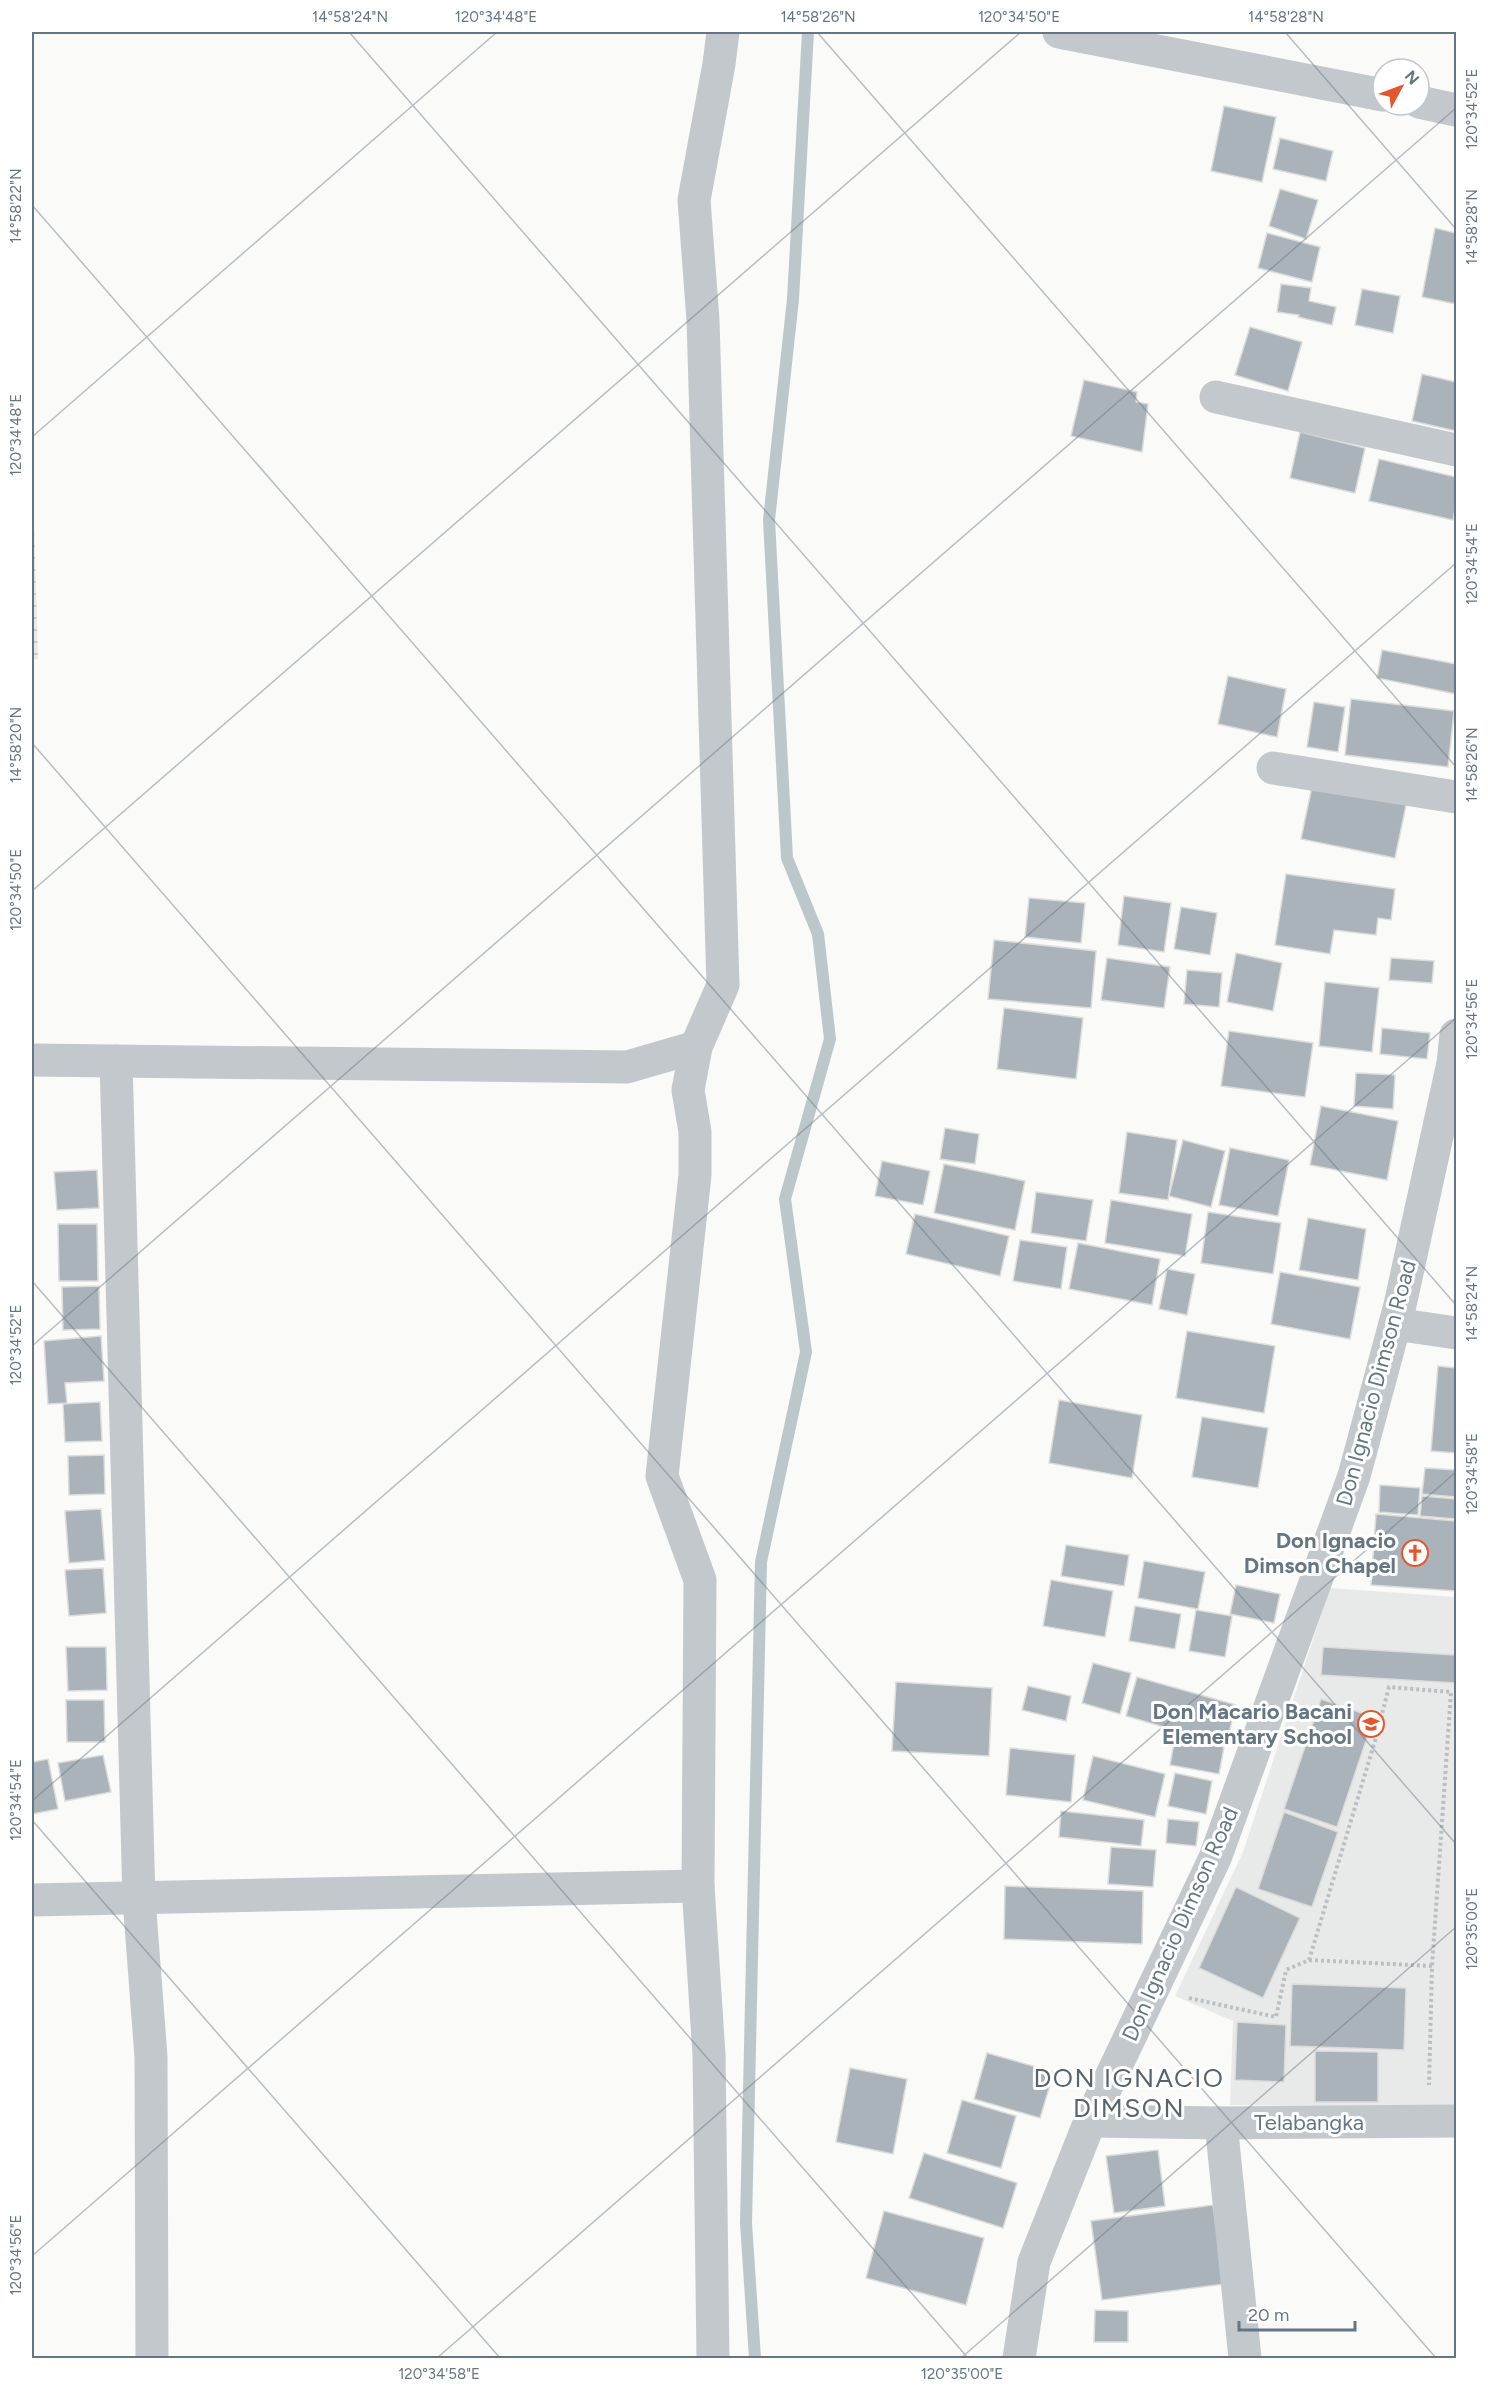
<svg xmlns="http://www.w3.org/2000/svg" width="1488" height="2390" font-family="Figtree,sans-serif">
<defs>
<pattern id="industrial-grid" width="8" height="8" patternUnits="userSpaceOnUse" patternTransform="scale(1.5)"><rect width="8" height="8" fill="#e8e9e9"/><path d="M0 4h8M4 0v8" fill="none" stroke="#c0c1c2"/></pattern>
</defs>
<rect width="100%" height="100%" fill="#fafaf8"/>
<path fill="#e8e9e9" d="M1330,1588L1456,1597V2108L1230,2105L1233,2021L1175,1996L1243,1852Z"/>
<path fill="url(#industrial-grid)" d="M32,448L38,659L32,660Z"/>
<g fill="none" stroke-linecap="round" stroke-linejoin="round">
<path stroke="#bbc7cb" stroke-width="12" d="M755,2358L746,2223L761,1562L806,1352L785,1199L830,1039L818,934L787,858L769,520L793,299L808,32"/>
</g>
<g fill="#aab3b9" stroke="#dcdcda" stroke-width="1.5">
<path d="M1224,106L1276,117L1262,182L1211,171Z"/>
<path d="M1280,138L1333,151L1326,181L1273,169Z"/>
<path d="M1280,189L1318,200L1306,239L1269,226Z"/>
<path d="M1435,228L1456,233V304L1422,297Z"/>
<path d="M1267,233L1320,247L1312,282L1258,268Z"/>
<path d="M1281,284L1311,288L1309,301L1336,307L1332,325L1298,317L1299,315L1277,312Z"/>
<path d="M1362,289L1400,296L1393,333L1355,325Z"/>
<path d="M1250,327L1302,342L1288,391L1235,375Z"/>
<path d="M1422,374L1456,382V431L1412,421Z"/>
<path d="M1084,380L1137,392L1136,402L1148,404L1142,452L1071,436Z"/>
<path d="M1300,432L1365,448L1355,493L1290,478Z"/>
<path d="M1379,459L1456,477V504L1453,520L1369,501Z"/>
<path d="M1382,650L1456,664V694L1377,678Z"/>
<path d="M1228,676L1286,689L1277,737L1218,724Z"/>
<path d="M1351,699L1454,711L1448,767L1345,755Z"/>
<path d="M1314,702L1345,707L1338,752L1307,747Z"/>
<path d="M1314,777L1408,796L1395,858L1301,839Z"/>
<path d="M1286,874L1395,889L1391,920L1378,918L1376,935L1334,930L1330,954L1275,945Z"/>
<path d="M1124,896L1171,903L1164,952L1118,945Z"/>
<path d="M1029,898L1085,903L1081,943L1025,937Z"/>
<path d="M1181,907L1217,913L1210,955L1174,949Z"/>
<path d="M994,940L1096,951L1091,1008L988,999Z"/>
<path d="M1236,953L1282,963L1273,1011L1227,1002Z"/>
<path d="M1107,958L1170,967L1164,1008L1101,1000Z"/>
<path d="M1391,958L1434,961L1432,983L1389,980Z"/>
<path d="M1187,970L1222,973L1219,1007L1184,1004Z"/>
<path d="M1325,982L1379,988L1372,1052L1319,1046Z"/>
<path d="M1004,1008L1083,1018L1076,1079L997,1069Z"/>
<path d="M1382,1028L1430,1033L1427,1059L1380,1054Z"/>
<path d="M1229,1031L1313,1043L1305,1097L1221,1086Z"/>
<path d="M1356,1073L1395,1075L1393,1109L1354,1106Z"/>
<path d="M1321,1106L1398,1121L1387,1180L1310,1165Z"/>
<path d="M945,1128L979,1134L975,1164L940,1159Z"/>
<path d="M1127,1132L1177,1140L1168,1200L1119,1193Z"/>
<path d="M1183,1140L1225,1151L1211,1207L1169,1196Z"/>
<path d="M1230,1148L1289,1160L1278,1216L1219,1205Z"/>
<path d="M882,1161L930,1171L923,1205L875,1196Z"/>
<path d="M944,1164L1025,1181L1015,1230L934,1213Z"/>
<path d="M97,1170L99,1208L57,1210L54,1172Z"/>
<path d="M1036,1192L1093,1200L1086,1241L1031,1233Z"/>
<path d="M1111,1200L1192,1214L1185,1256L1105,1243Z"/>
<path d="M1208,1212L1281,1223L1273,1274L1201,1263Z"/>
<path d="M915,1214L1009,1236L1000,1276L906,1254Z"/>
<path d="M1308,1218L1366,1229L1358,1280L1299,1270Z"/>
<path d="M58,1224H97L98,1281H59Z"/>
<path d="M1020,1240L1067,1247L1061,1289L1013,1281Z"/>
<path d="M1078,1243L1160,1259L1152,1305L1069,1289Z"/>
<path d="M1167,1269L1195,1274L1187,1315L1159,1309Z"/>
<path d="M1280,1272L1360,1287L1350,1339L1271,1324Z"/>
<path d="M99,1286L100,1329L63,1330L62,1287Z"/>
<path d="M1187,1331L1275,1346L1264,1413L1176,1398Z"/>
<path d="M101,1336L104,1381L65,1383L67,1403L48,1404L44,1341Z"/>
<path d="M1438,1366L1456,1368V1453L1431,1451Z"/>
<path d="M1059,1400L1142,1415L1132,1478L1049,1463Z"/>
<path d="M100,1402L102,1441L65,1442L63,1404Z"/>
<path d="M1202,1417L1268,1428L1258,1488L1192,1477Z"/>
<path d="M104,1455L105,1494L69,1495L68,1456Z"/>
<path d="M1425,1468L1456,1470V1497L1422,1494Z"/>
<path d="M1380,1485L1420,1488L1418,1515L1379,1512Z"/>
<path d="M1422,1496L1456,1499V1519L1420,1516Z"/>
<path d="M101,1509L105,1560L69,1563L65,1511Z"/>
<path d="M1376,1514L1456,1521V1591L1371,1585Z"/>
<path d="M1066,1545L1129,1555L1124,1586L1061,1576Z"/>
<path d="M1144,1561L1205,1572L1198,1609L1138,1598Z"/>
<path d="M103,1568L106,1613L69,1616L65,1570Z"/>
<path d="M1051,1580L1113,1591L1105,1637L1043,1626Z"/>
<path d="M1236,1585L1280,1594L1274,1623L1230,1614Z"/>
<path d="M1135,1606L1181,1614L1175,1649L1129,1641Z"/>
<path d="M1196,1610L1232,1616L1225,1657L1189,1651Z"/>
<path d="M66,1647H106L107,1690L68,1691Z"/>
<path d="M1323,1647L1456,1655V1683L1321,1675Z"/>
<path d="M1093,1663L1131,1673L1120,1714L1082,1703Z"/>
<path d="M1137,1677L1236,1705L1226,1745L1126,1716Z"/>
<path d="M896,1682L992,1688L989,1756L892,1751Z"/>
<path d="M1028,1686L1071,1696L1066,1721L1022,1710Z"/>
<path d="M1321,1699L1374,1717L1337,1827L1284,1809Z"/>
<path d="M66,1700H104L105,1742H67Z"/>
<path d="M1175,1737L1224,1747L1219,1774L1170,1765Z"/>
<path d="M1010,1748L1075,1755L1071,1802L1006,1795Z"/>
<path d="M103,1755L111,1792L65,1801L58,1763Z"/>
<path d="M1093,1756L1165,1774L1155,1817L1083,1800Z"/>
<path d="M48,1759L58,1809L32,1814V1762Z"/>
<path d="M1175,1773L1212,1781L1206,1814L1168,1806Z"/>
<path d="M1061,1811L1144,1820L1141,1846L1059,1837Z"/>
<path d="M1284,1812L1338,1832L1312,1907L1258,1889Z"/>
<path d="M1168,1819L1199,1822L1196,1846L1166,1843Z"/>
<path d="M1111,1847L1156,1850L1153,1887L1108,1884Z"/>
<path d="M1005,1886L1143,1891L1142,1944L1004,1939Z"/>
<path d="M1236,1887L1300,1918L1263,1998L1199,1968Z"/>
<path d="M1292,1984L1406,1988L1404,2050L1290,2046Z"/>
<path d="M1237,2022L1286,2025L1284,2082L1235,2080Z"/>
<path d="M1315,2051L1378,2052V2102H1315Z"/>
<path d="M987,2053L1054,2072L1040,2118L974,2099Z"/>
<path d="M850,2068L907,2079L893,2154L836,2142Z"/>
<path d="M962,2100L1016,2116L1001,2168L947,2153Z"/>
<path d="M1158,2150L1165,2206L1114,2213L1106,2156Z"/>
<path d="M924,2153L1017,2183L1003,2228L909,2198Z"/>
<path d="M1213,2205L1224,2284L1102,2300L1091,2221Z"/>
<path d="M884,2211L984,2238L966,2305L866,2278Z"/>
<path d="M1095,2310L1128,2311V2342H1094Z"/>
</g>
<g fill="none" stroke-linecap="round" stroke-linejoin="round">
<g stroke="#bbbfc2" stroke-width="4" stroke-dasharray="3 3" stroke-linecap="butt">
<path d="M1309,1960L1432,1966L1429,2085"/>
<path d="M1189,1998L1276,2017L1286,1970L1309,1960L1375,1741L1389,1687L1451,1692L1432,1966"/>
</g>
<g stroke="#c3c8cc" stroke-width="33">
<path d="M1059,32L1383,95"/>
<path d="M1419,102L1456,110"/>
<path d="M1216,397L1456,450"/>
<path d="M1273,768L1456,797"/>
<path d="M32,1060L627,1067L696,1047"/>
<path d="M116,1061L139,1899L151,2057L152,2358"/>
<path d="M1395,1324L1456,1333"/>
<path d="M32,1900L698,1886"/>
<path d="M1090,2121L1221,2123L1456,2121"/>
<path d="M1221,2123L1245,2358"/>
<path d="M713,2358L709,2055L698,1886L700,1580L662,1476L695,1175V1132L688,1090L696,1047L723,985L703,320L694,200L719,64L723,32"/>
</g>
<path stroke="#c3c8cc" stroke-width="33" d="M1019,2358L1034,2262L1090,2121L1215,1858L1354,1476L1400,1305L1453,1063L1456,1035"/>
</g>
<path fill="none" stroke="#657683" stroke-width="1.5" stroke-opacity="0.45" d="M349,32L1456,1305M817,32L1456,767M1285,32L1456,229M32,205L1456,1844M32,437L497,32M32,743L1436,2358M32,891L1021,32M32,1281L968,2358M32,1346L1456,108M32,1801L1456,563M32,1820L500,2358M32,2256L1456,1018M437,2358L1456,1472M961,2358L1456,1927"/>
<defs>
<symbol id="church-ring" viewBox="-11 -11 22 22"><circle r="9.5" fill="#fff" stroke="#e4572e" stroke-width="1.5"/><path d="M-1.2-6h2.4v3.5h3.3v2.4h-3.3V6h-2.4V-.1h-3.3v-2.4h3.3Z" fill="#e4572e"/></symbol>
<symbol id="school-ring" viewBox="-11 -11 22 22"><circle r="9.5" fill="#fff" stroke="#e4572e" stroke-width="1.5"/><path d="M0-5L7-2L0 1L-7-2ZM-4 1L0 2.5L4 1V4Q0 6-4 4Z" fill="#e4572e"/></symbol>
</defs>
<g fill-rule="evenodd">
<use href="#church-ring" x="1400" y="1538" width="30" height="30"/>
<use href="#school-ring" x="1356" y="1709" width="30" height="30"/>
</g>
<g text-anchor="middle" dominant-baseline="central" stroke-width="6" stroke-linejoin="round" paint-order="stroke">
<g font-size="22" fill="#657683" stroke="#fff">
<text transform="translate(1376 1383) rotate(-75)">Don Ignacio Dimson Road</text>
<text transform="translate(1180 1924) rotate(-66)">Don Ignacio Dimson Road</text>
<text x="1309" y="2122">Telabangka</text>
</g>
<g font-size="22" font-weight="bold" fill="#657683" stroke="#fff" text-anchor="end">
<text x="1396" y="1540">Don Ignacio<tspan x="1396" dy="25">Dimson Chapel</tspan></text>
<text x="1352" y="1711">Don Macario Bacani<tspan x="1352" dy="25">Elementary School</tspan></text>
</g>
<g font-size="26" letter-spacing="1.5" fill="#57646e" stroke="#fff">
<text x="1129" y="2078">DON IGNACIO<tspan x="1129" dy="30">DIMSON</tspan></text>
</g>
</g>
<rect width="1488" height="2390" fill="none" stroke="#ffffff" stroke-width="66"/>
<g transform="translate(1401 87) rotate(49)"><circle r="28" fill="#ffffff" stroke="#c1c8cd" stroke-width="1.5"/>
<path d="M0-4.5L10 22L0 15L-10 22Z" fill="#e4572e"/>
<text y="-9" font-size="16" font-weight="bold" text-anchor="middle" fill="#657683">N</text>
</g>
<path d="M1239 2321v9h116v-9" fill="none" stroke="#657683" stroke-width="3"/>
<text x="1248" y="2321" font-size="18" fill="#657683" stroke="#ffffff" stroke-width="4.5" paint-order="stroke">20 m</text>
<rect x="33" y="33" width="1422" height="2324" fill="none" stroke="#657683" stroke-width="2"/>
<g font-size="15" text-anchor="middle" fill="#657683">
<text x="350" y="22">14°58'24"N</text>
<text x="496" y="22">120°34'48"E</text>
<text x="818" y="22">14°58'26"N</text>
<text x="1019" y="22">120°34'50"E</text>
<text x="1286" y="22">14°58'28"N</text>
<text transform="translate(1472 109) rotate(-90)" y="5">120°34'52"E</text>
<text transform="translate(16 206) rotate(-90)" y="5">14°58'22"N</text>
<text transform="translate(1472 227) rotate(-90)" y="5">14°58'28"N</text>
<text transform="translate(16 435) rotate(-90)" y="5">120°34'48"E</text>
<text transform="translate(1472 564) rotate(-90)" y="5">120°34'54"E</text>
<text transform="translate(16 745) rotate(-90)" y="5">14°58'20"N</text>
<text transform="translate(1472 765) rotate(-90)" y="5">14°58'26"N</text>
<text transform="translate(16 890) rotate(-90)" y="5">120°34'50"E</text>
<text transform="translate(1472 1019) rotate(-90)" y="5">120°34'56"E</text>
<text transform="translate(1472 1304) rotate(-90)" y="5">14°58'24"N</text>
<text transform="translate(16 1345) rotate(-90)" y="5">120°34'52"E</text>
<text transform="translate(1472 1474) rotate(-90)" y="5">120°34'58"E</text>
<text transform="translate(16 1800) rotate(-90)" y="5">120°34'54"E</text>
<text transform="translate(1472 1929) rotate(-90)" y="5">120°35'00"E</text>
<text transform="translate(16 2255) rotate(-90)" y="5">120°34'56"E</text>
<text x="439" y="2379">120°34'58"E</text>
<text x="962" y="2379">120°35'00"E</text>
</g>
</svg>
